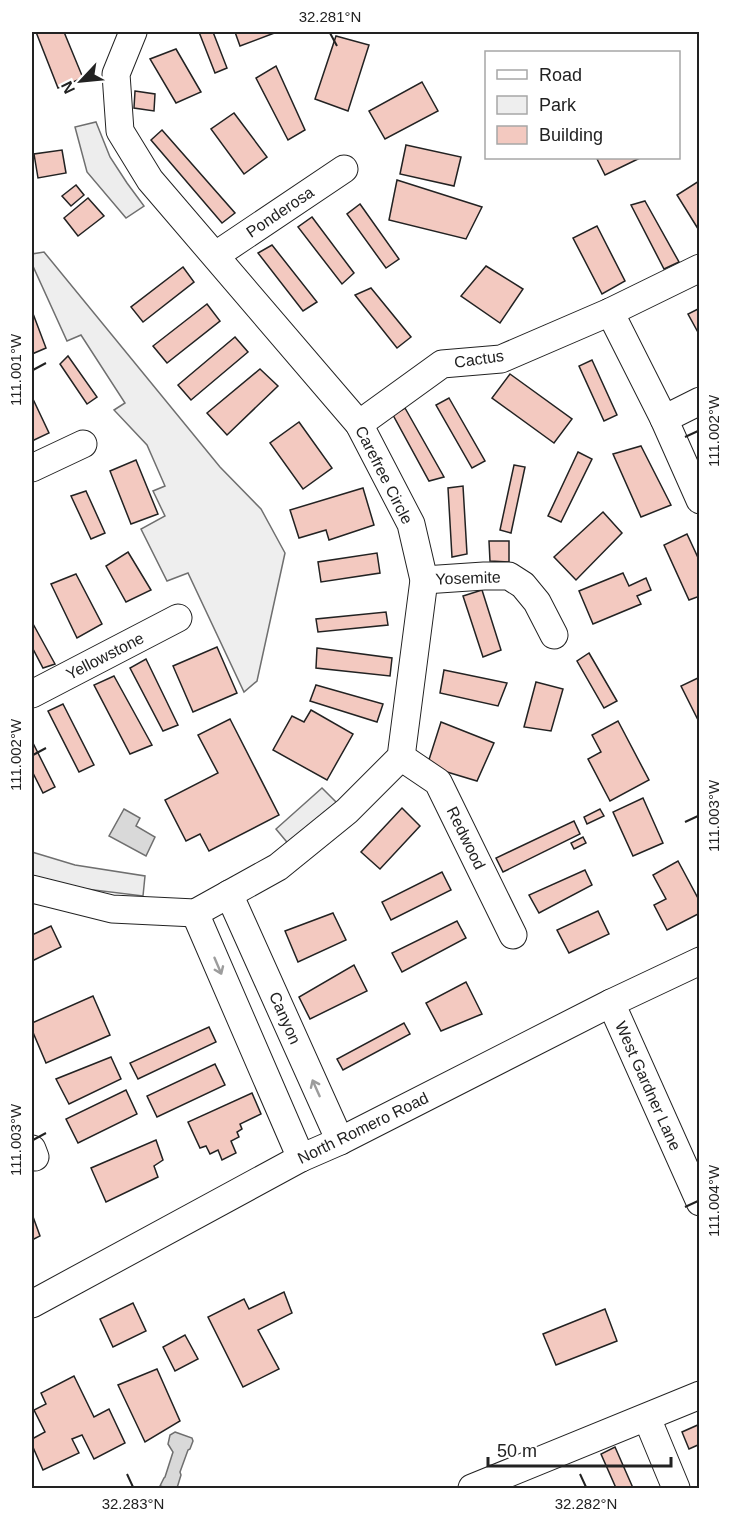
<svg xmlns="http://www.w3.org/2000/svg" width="731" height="1520" font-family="Arial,sans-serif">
<rect width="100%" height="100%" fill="#fff"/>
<path fill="#eee" stroke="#6f6f6f" stroke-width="1.5" d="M44,252L220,467L261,509L285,553L257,681L244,692L188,573L167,581L141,529L165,516L153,491L165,486L147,445L114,410L125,403L81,335L67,341L32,264V254Z"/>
<g fill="#ededed" stroke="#6f6f6f" stroke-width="1.5">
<path d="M96,122L110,157L127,183L144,206L126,218L87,172L75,127Z"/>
<path d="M322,788L346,812L296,853L276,829Z"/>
<path d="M32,852L75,865L145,876L143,896L53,885L32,876Z"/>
</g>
<g fill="#d9d9d9" stroke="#6f6f6f" stroke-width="1.5">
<path d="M124,809L140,818L136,826L155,837L146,856L109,836Z"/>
<path d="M175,1432L192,1438L193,1441L190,1449L188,1450L180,1472L181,1475L177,1488H167L160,1486L164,1478L165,1477L173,1452L168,1444L170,1435Z"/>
</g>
<g fill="#f3c9c0" stroke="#222" stroke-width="1.5">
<path d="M36,32H64L83,78L58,88Z"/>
<path d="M199,32H213L227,68L215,73Z"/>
<path d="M235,32H277L240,46Z"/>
<path d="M336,36L369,45L348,111L315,99Z"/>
<path d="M176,49L201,92L176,103L150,59Z"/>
<path d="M276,66L305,130L288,140L256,78Z"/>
<path d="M422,82L438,111L385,139L369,111Z"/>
<path d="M135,91L155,94L154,111L134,108Z"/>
<path d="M234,113L267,157L244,174L211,129Z"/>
<path d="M162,130L235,213L222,223L151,140Z"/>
<path d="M406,145L461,157L454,186L400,174Z"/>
<path d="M62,150L66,173L38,178L34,154Z"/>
<path d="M600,158H640L605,175L597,159Z"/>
<path d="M397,180L482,207L466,239L389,220Z"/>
<path d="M699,181H700V232L677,195Z"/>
<path d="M76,185L84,195L71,206L62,196Z"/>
<path d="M88,198L104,216L78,236L64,218Z"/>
<path d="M645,201L679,262L664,269L631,205Z"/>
<path d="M360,204L399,259L386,268L347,214Z"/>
<path d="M312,217L354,273L342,284L298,227Z"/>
<path d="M597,226L625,281L602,294L573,238Z"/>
<path d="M272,245L317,302L303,311L258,253Z"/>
<path d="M486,266L523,289L500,323L461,296Z"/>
<path d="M183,267L194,282L143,322L131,307Z"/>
<path d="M371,288L411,337L397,348L355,295Z"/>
<path d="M207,304L220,321L167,363L153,346Z"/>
<path d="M700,308V336L688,314Z"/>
<path d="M32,311L46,348L32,354Z"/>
<path d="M235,337L248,352L191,400L178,385Z"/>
<path d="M68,356L97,397L87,404L60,364Z"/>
<path d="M592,360L617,415L604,421L579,366Z"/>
<path d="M260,369L278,386L227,435L207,413Z"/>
<path d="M510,374L572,419L554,443L492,398Z"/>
<path d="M32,397L49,433L32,441Z"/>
<path d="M449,398L485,461L472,468L436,405Z"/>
<path d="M405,408L444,477L429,481L393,415Z"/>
<path d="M299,422L332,468L303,489L270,443Z"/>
<path d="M641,446L671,505L641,517L613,454Z"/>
<path d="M578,452L592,459L561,522L548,516Z"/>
<path d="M136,460L158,514L131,524L110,471Z"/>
<path d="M514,465L525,467L511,533L500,530Z"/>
<path d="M463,486L467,554L452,557L448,488Z"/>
<path d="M363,488L374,525L329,540L326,530L299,538L290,510Z"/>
<path d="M86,491L105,533L91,539L71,496Z"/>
<path d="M603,512L622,533L576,580L554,557Z"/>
<path d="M687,534L700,562V596L689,600L664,545Z"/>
<path d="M489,541H509V562L490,561Z"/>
<path d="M128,552L151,590L126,602L106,566Z"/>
<path d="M377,553L380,573L321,582L318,562Z"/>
<path d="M623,573L629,586L646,578L651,590L637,596L641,604L593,624L579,591Z"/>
<path d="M76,574L102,624L77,638L51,584Z"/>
<path d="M482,590L501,650L483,657L463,596Z"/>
<path d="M386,612L388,625L318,632L316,619Z"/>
<path d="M32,622L55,664L43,668L32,647Z"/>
<path d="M217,647L237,693L193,712L173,666Z"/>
<path d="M317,648L392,658L390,676L316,668Z"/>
<path d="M589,653L617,701L604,708L577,661Z"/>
<path d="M146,659L178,725L163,731L130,668Z"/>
<path d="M444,670L507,683L498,706L440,693Z"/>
<path d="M114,676L152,745L130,754L94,685Z"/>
<path d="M700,677V724L681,686Z"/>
<path d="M536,682L563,689L551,731L524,727Z"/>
<path d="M316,685L383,704L377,722L310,701Z"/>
<path d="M63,704L94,765L79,772L48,711Z"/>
<path d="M311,710L353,734L327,780L273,750L292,716L304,722Z"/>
<path d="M230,719L279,815L209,851L200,834L186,841L165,800L218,773L198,735Z"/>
<path d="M618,721L649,780L610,801L588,759L601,752L592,735Z"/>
<path d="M441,722L494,743L477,781L427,766Z"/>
<path d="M32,741L55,787L43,793L32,771Z"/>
<path d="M643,798L663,843L633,856L613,812Z"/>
<path d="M402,808L420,826L380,869L361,852Z"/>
<path d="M600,809L604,816L587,824L584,817Z"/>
<path d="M574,821L580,834L503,872L496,858Z"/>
<path d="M583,837L586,843L574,849L571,843Z"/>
<path d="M678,861L700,902V913L667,930L654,905L666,899L653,875Z"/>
<path d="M585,870L592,885L539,913L529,895Z"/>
<path d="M442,872L451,890L391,920L382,902Z"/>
<path d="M598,911L609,934L569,953L557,930Z"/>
<path d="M333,913L346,940L298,962L285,931Z"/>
<path d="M457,921L466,938L402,972L392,953Z"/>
<path d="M51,926L61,947L32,961V935Z"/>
<path d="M354,965L367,991L310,1019L299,997Z"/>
<path d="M466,982L482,1014L441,1031L426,1003Z"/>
<path d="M93,996L110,1035L46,1063L32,1030V1023Z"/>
<path d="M404,1023L410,1034L343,1070L337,1059Z"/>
<path d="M209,1027L216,1042L138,1079L130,1063Z"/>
<path d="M111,1057L121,1079L69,1104L56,1079Z"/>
<path d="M215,1064L225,1085L157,1117L147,1096Z"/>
<path d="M126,1090L137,1114L78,1143L66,1119Z"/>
<path d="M252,1093L261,1114L240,1124L242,1129L237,1132L239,1137L231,1141L236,1153L222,1160L218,1150L210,1154L206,1146L200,1148L188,1122Z"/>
<path d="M156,1140L163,1160L154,1166L158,1177L106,1202L91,1168Z"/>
<path d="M32,1214L40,1236L32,1240Z"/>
<path d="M284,1292L292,1313L258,1330L279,1369L243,1387L208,1317L244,1299L249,1309Z"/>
<path d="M133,1303L146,1331L113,1347L100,1319Z"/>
<path d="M605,1309L617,1341L556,1365L543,1334Z"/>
<path d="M185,1335L198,1359L175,1371L163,1347Z"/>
<path d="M157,1369L180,1421L145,1442L118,1385Z"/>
<path d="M74,1376L94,1417L109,1409L125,1443L94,1459L82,1435L72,1439L79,1453L43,1470L32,1445V1439L45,1432L34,1410L46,1404L41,1393Z"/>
<path d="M700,1424V1447L698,1445L689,1449L682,1432Z"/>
<path d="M615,1447L633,1488H616L601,1454Z"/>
</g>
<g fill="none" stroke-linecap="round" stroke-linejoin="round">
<defs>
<g id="minor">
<path d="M216,255L344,169"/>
<path d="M610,312L664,419L700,500"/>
<path d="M664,419L700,401"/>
<path d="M359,424L442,364L501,359L610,312L700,268"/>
<path d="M32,468L83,444"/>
<path d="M424,580L484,576H509L523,585L537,602L554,635"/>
<path d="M32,694L178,618"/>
<path d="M401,757L438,782L513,935"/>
<path d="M32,889L112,909L195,913L278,867L347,811L401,757L424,580L411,524L359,424L150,180L120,131L116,74L133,32"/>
<path d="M229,894L340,1141"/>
<path d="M195,913L301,1158"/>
<path d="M611,1003L700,1202"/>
<path d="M32,1149L35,1157"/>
<path d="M32,1304L301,1158L340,1141L611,1003L700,961"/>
<path d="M647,1418L676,1488"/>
<path d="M472,1488L700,1395"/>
</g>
</defs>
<use href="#minor" stroke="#222" stroke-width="29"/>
<use href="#minor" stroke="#fff" stroke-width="27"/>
</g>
<defs><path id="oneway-shaft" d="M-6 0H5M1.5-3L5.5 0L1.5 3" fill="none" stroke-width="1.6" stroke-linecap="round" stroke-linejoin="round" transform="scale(1.5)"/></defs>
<g stroke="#9c9c9c">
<use href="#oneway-shaft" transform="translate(218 966) rotate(67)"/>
<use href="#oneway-shaft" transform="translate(316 1088) rotate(-114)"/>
</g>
<path fill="none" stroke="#222" stroke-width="2" d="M330,33L337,46M33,370L46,363M685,437L698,431M33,755L46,748M685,822L698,816M33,1140L46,1133M685,1207L698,1201M127,1474L133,1487M580,1474L586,1487"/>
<g text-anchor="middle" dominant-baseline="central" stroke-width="4.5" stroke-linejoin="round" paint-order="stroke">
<g font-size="16" fill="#222" stroke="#fff">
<text transform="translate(280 212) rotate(-34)">Ponderosa</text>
<text transform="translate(479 359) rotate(-8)">Cactus</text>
<text transform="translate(384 475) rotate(63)">Carefree Circle</text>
<text transform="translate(468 578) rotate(-2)">Yosemite</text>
<text transform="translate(105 656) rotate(-27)">Yellowstone</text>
<text transform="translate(466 838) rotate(64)">Redwood</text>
<text transform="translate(285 1018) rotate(66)">Canyon</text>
<text transform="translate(648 1086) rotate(66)">West Gardner Lane</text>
<text transform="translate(363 1128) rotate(-26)">North Romero Road</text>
</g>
</g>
<rect width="731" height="1520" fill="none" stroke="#ffffff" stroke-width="66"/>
<rect x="485" y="51" width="195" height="108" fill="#ffffff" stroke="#a7a7a7" stroke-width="1.5"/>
<rect x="497" y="70" width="30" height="9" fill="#ffffff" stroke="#a7a7a7" stroke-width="1.5"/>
<text x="539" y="81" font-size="18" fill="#222222">Road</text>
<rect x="497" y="96" width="30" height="18" fill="#eeeeee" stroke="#a7a7a7" stroke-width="1.5"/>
<text x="539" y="111" font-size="18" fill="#222222">Park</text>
<rect x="497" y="126" width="30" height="18" fill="#f3c9c0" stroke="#a7a7a7" stroke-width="1.5"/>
<text x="539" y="141" font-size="18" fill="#222222">Building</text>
<g transform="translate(81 81) rotate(244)" stroke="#ffffff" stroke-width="4.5" paint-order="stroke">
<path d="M0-4.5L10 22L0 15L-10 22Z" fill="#222222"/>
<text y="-9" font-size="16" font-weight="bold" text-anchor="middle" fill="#222222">N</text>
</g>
<path d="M488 1457v9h183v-9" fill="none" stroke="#222222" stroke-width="3"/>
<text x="497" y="1457" font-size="18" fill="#222222" stroke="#ffffff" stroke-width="4.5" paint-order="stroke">50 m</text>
<rect x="33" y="33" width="665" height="1454" fill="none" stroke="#222" stroke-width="2"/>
<g font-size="15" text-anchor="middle" fill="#222">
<text x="330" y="22">32.281°N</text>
<text transform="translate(16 370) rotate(-90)" y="5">111.001°W</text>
<text transform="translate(714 431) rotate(-90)" y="5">111.002°W</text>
<text transform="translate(16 755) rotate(-90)" y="5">111.002°W</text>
<text transform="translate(714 816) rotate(-90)" y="5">111.003°W</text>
<text transform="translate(16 1140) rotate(-90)" y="5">111.003°W</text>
<text transform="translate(714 1201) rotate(-90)" y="5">111.004°W</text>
<text x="133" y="1509">32.283°N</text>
<text x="586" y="1509">32.282°N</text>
</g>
</svg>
